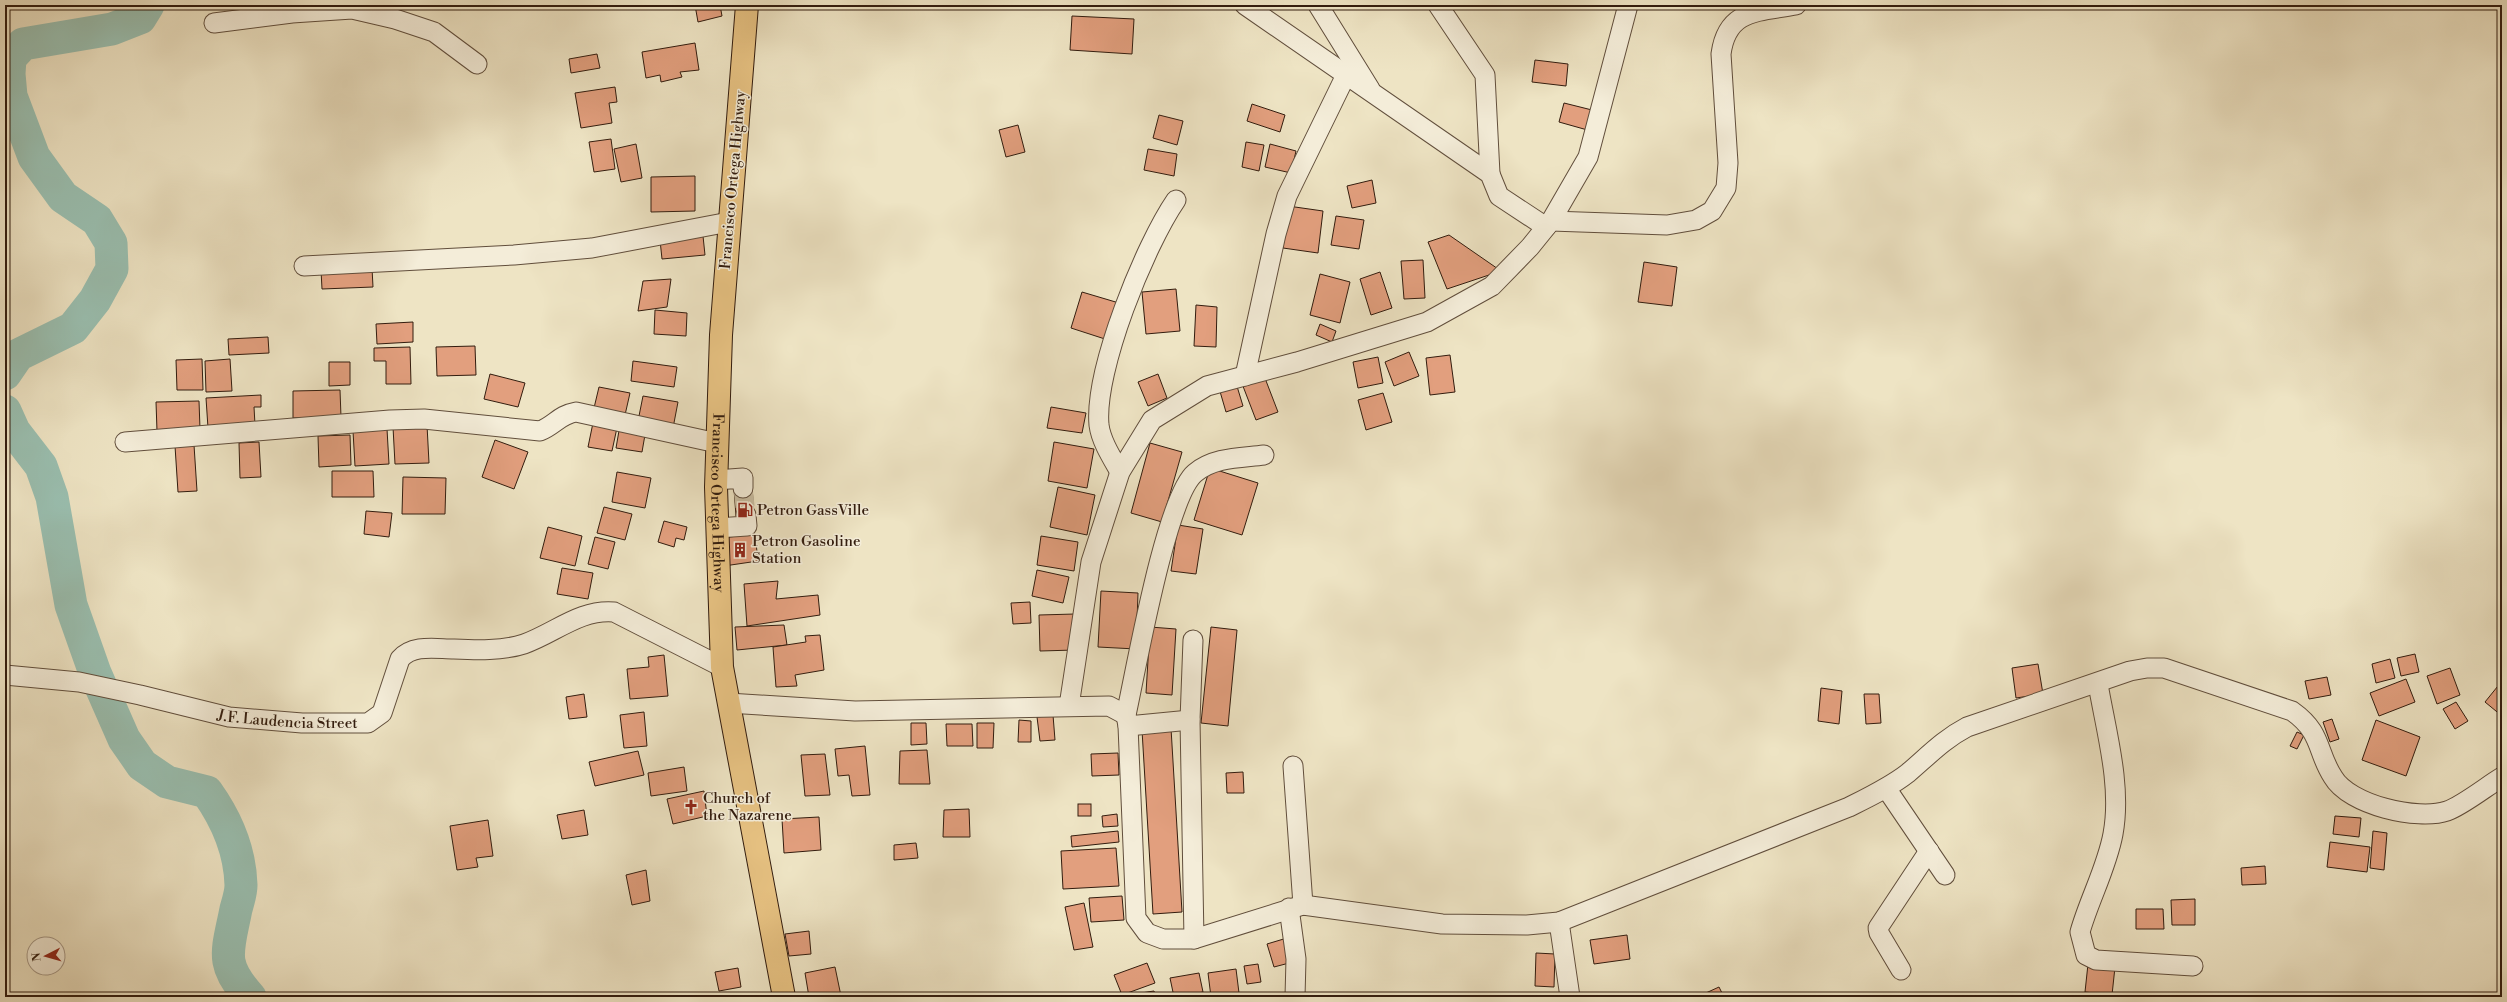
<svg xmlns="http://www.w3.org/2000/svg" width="2507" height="1002" font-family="'Libre Bodoni',serif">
<rect width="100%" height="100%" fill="#eee4c4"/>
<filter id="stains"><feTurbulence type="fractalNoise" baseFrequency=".005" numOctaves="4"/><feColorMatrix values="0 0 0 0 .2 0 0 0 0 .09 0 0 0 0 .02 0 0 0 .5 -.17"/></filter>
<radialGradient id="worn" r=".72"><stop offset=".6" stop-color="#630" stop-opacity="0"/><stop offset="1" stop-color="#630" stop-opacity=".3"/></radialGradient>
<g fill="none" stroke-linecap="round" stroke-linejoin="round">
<g stroke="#9abfb0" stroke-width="33">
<path d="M5,374L18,355L73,328L95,300L112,269L111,243L97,220L63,197L34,157L11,96L9,74L10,58L23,44L112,29L140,18L148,5"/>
<path d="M5,411L14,431L41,466L52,497L71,605L95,673L124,739L142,765L167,782L207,792C227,820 240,850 241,885C241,893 238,902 236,909C228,951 219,963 250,997"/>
</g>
</g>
<g fill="#e29f7e" stroke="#321c0e">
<path d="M695,5H720L722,16L698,22Z"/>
<path d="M1072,16L1134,19L1132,54L1070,50Z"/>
<path d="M695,43L699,70L680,72L682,77L661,82L660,75L646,78L642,52Z"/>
<path d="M597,54L600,68L571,73L569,59Z"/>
<path d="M1535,60L1568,64L1566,86L1532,82Z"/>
<path d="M615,87L617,102L609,103L612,123L581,128L575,93Z"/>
<path d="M1564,103L1596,111L1591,131L1559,122Z"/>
<path d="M1252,104L1285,115L1280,132L1247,121Z"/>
<path d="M1159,115L1183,121L1177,145L1153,138Z"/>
<path d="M1018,125L1025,152L1006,157L999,130Z"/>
<path d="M611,139L615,169L594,172L589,142Z"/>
<path d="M1246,142L1264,145L1259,171L1242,167Z"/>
<path d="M636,144L642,178L621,182L614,149Z"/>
<path d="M1270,144L1296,151L1291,173L1265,167Z"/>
<path d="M1148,149L1177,154L1174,176L1144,170Z"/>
<path d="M695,176V211L651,212V177Z"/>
<path d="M1372,180L1376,203L1352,208L1347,186Z"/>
<path d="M1288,206L1323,211L1318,253L1283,248Z"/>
<path d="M1336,216L1364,220L1359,249L1331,245Z"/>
<path d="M1449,235L1501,271L1447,289L1428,242Z"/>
<path d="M703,236L705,255L662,259L660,240Z"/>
<path d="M1423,260L1425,298L1404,299L1401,261Z"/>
<path d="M1644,262L1677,267L1672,306L1638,302Z"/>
<path d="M372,268L373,287L322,289L321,270Z"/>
<path d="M1380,272L1392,308L1371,315L1360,279Z"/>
<path d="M1320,274L1350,282L1340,323L1310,315Z"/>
<path d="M671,279L667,307L638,311L643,281Z"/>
<path d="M1176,289L1180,331L1146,334L1142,292Z"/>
<path d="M1082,292L1119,303L1108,340L1071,328Z"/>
<path d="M1196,305L1217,307L1216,347L1194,346Z"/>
<path d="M655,310L687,313L686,336L654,334Z"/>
<path d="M413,322V342L377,344L376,324Z"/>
<path d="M1320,324L1336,331L1332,342L1316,335Z"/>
<path d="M268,337L269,353L229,355L228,339Z"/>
<path d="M475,346L476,375L437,376L436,347Z"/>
<path d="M410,347L411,384H386V361H374V348Z"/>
<path d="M1409,352L1419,376L1394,386L1385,362Z"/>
<path d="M1450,355L1455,392L1430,395L1426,358Z"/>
<path d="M1378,357L1383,383L1358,388L1353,362Z"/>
<path d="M202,359L203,390H177L176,360Z"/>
<path d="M230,359L232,391L206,392L205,361Z"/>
<path d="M633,361L677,367L674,387L631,381Z"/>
<path d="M329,362H350V385L329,386Z"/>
<path d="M1263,373L1278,412L1256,420L1241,381Z"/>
<path d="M490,374L525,383L518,407L484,399Z"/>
<path d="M1158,374L1167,398L1148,406L1138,382Z"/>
<path d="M1236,383L1243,406L1226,412L1219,388Z"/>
<path d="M599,387L630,393L625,415L594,408Z"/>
<path d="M340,390L341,417L293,418V391Z"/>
<path d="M1383,393L1392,422L1366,430L1358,400Z"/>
<path d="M261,395V407H254L255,425L208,428L206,398Z"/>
<path d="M643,396L678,402L673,428L638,421Z"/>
<path d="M199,401L200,429L157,431L156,402Z"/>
<path d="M1051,407L1086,413L1082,433L1047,428Z"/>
<path d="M594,418L618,423L612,451L588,447Z"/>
<path d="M427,425L429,463L395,464L393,427Z"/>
<path d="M620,425L646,429L642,452L616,448Z"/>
<path d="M387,429L389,464L355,466L353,431Z"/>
<path d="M350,435L351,465L319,467L318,436Z"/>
<path d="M495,440L528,452L514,489L482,477Z"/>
<path d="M259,442L261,477L240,478L239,443Z"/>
<path d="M1054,442L1094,449L1087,488L1048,481Z"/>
<path d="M1150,443L1182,452L1162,522L1131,513Z"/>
<path d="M194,445L197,491L178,492L175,446Z"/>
<path d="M1210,468L1258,483L1242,535L1194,520Z"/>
<path d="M332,471H373L374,497H332Z"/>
<path d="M617,472L651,478L645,508L612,502Z"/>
<path d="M403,477L446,478L445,514H402Z"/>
<path d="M752,487L754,514L736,516L734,489Z"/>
<path d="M1058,487L1095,495L1087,535L1050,527Z"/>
<path d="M604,507L632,514L625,540L597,533Z"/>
<path d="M366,511L392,513L389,537L364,534Z"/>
<path d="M664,521L687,527L684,540L676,538L674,547L658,542Z"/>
<path d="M1178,525L1203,529L1196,574L1171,571Z"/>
<path d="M548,527L582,536L575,566L540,558Z"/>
<path d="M755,534L758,561L724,566L721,538Z"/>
<path d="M1041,536L1078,542L1074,571L1037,565Z"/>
<path d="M595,537L615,542L608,569L588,564Z"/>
<path d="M562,568L593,573L588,599L557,594Z"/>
<path d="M1037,570L1069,577L1063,603L1032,596Z"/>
<path d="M778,581L776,599L818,595L820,615L747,626L744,584Z"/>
<path d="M1101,591L1138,593L1136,649L1098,647Z"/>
<path d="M1030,602L1031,623L1013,624L1011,603Z"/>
<path d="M1075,614V650L1040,651L1039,615Z"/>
<path d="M784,625L787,645L737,650L735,627Z"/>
<path d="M1150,627L1176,629L1172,695L1146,693Z"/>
<path d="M1211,627L1237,630L1228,726L1201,723Z"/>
<path d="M820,635L824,670L795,675L797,686L776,687L773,647L806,642L805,636Z"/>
<path d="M2415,654L2419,672L2401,676L2397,658Z"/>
<path d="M664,655L668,696L630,699L627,669L649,667L648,657Z"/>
<path d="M2390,659L2395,678L2376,683L2372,664Z"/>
<path d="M2038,664L2043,694L2016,698L2012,668Z"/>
<path d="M2450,668L2460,695L2437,704L2427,676Z"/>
<path d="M2327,677L2331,695L2309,699L2305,681Z"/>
<path d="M2406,679L2415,702L2379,716L2370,693Z"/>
<path d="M2502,681V716L2485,702Z"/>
<path d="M1821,688L1842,691L1839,724L1818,721Z"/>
<path d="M584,694L587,717L569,719L566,697Z"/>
<path d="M1864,694H1879L1881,723L1866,724Z"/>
<path d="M2456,702L2468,721L2455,729L2443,709Z"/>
<path d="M644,712L647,746L624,748L620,715Z"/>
<path d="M1053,715L1055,740L1040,741L1037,717Z"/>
<path d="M2332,719L2339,739L2330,742L2323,722Z"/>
<path d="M1019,720L1031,721V742H1018Z"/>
<path d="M2376,720L2420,737L2406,776L2362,760Z"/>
<path d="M911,723H926L927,744L911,745Z"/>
<path d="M977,723H994L993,748H977Z"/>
<path d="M946,724H972L973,746H947Z"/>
<path d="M1171,728L1182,912L1153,914L1142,730Z"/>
<path d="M2297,732L2304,735L2297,749L2290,746Z"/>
<path d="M865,746L870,795L852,796L849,775L838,776L835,749Z"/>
<path d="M927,750L930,784H899L900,751Z"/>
<path d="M638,751L644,775L595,786L589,762Z"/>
<path d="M1118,753L1119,775L1092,776L1091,754Z"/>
<path d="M825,754L830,795L805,796L801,755Z"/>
<path d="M684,767L687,791L651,796L648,773Z"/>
<path d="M1243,772L1244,793H1227L1226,773Z"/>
<path d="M704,791L707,816L673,824L667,799Z"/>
<rect x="1078" y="804" width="13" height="12"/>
<path d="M969,809L970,837H943L944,810Z"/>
<path d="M584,810L588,835L562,839L557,815Z"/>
<path d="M1117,814L1118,826L1103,827L1102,816Z"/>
<path d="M2335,816L2361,818L2359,837L2333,834Z"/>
<path d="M819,817L821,850L784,853L782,819Z"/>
<path d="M488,820L493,856L476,858L478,867L457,870L450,826Z"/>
<path d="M1118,831L1119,842L1072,847L1071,836Z"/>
<path d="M2373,831L2387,833L2384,870L2370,868Z"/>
<path d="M2330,842L2370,847L2367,872L2327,867Z"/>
<path d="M916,843L918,858L894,860V845Z"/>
<path d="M1116,848L1119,886L1063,889L1061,851Z"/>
<path d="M2265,866L2266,884L2242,885L2241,868Z"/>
<path d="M646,870L650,901L632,905L626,875Z"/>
<path d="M1122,896L1124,920L1091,922L1089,898Z"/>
<path d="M2195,899V925H2172L2171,900Z"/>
<path d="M1084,903L1093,947L1074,950L1065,907Z"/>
<path d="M2136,909H2163L2164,929H2136Z"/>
<path d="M809,931L811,954L789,956L785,934Z"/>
<path d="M1627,935L1630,959L1594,964L1590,940Z"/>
<path d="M1287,938L1293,962L1274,967L1267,944Z"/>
<path d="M1536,953L1555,954L1554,987L1535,986Z"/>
<path d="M1147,963L1155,983L1122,995L1114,975Z"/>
<path d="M1258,964L1261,982L1247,984L1244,966Z"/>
<path d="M2088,964L2115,967L2112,995L2085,992Z"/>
<path d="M835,967L841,996L809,997L805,973Z"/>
<path d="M738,968L741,987L719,991L715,972Z"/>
<path d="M1236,969L1239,993L1211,997L1208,973Z"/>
<path d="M1199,973L1203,992L1174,997L1170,978Z"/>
<path d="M1719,987L1724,997H1697Z"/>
<path d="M1154,991L1156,997H1128V995Z"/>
</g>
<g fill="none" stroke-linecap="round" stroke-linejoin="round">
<path stroke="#c8bca0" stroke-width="19" stroke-dasharray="19 10" stroke-linecap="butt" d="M743,488L746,515"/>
<defs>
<g id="minor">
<path d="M1245,5L1490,174L1499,196L1546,227"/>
<path d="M1318,5L1370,89"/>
<path d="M1438,5L1485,75L1490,174"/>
<path d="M214,23L292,13L352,9L395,19L434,32L477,64"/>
<path d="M1551,221L1667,225L1696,220L1712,211L1726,188L1728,163L1721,54C1727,9 1758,12 1796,5"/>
<path d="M304,266L514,255L592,248L729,222"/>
<path d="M1245,376L1276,234L1287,196L1346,75"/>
<path d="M125,442L390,420L424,419L540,431C555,425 559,415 576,412L717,443"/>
<path d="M1264,455C1240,458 1214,457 1195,473C1166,497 1136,670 1126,715L1128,726L1136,918L1147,933L1163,939H1194L1303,905L1442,924L1527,925L1559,922L1849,807C1869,797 1890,787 1908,773C1928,756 1944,739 1967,727L2130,671L2147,668H2164L2292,711C2323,733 2316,751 2333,777C2349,805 2418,821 2447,811C2462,806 2487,786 2502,777"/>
<path d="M1120,472C1112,458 1101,441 1099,425C1094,370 1145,245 1176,200"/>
<path d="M716,480L743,478V488"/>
<path d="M717,528L747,526L746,515"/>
<path d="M1193,640L1190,720L1194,939"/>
<path id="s1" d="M5,675L79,682L140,695L229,717L302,723H368L382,713L400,659C413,644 436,649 454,649C476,650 503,651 524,644C555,633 580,609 614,612L722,667"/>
<path d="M2098,684C2106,731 2122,786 2113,834C2107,867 2089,900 2080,932L2086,955L2096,960L2193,966"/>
<path d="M728,703L855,711L1109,706L1126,715"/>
<path d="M1069,706L1091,562L1120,472L1152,420L1207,386L1297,362L1427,322L1492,286L1530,247L1551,221L1588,157L1628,5"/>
<path d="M1128,726L1190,720"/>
<path d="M1293,766L1303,905"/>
<path d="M1886,788L1945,875"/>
<path d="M1289,908L1296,959L1295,997"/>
<path d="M1559,922L1570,997"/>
<path d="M1901,970L1879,933L1878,928L1929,851"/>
</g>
<g id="major">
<path id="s2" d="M747,5L721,335L716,487L722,667L784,997"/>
</g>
</defs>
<use href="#minor" stroke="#614e3c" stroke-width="21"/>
<use href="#major" stroke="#321c0e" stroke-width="24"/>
<use href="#minor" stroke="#f4edd9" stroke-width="19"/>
<use href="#major" stroke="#e7c282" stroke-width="22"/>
</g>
<defs>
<symbol id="fuel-bare" viewBox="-9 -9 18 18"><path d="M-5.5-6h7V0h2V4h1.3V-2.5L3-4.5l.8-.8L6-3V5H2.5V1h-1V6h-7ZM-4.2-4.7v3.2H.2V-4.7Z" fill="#8f2418" stroke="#f4edd9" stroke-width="2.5" paint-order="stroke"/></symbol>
<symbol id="building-bare" viewBox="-9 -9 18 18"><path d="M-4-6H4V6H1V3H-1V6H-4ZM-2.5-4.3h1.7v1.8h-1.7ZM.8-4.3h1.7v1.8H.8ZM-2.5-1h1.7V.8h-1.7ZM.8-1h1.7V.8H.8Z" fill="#8f2418" stroke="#f4edd9" stroke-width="2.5" paint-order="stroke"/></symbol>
<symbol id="church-bare" viewBox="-9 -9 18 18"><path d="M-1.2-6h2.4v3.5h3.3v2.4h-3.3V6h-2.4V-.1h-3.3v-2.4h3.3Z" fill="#8f2418" stroke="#f4edd9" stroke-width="2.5" paint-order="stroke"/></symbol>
</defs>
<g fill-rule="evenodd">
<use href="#fuel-bare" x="734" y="499" width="22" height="22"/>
<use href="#building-bare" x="729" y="539" width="22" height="22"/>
<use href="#church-bare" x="680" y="796" width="22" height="22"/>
</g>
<g text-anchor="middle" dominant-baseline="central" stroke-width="3" stroke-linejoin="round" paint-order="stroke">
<g font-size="15" fill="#321c0e" stroke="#f4edd9">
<text transform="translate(733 180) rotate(-85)">Francisco Ortega Highway</text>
<text stroke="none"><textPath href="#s2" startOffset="499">Francisco Ortega Highway</textPath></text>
<text stroke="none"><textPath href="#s1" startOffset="287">J.F. Laudencia Street</textPath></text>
</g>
<g font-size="15" fill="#321c0e" stroke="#f4edd9" text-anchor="start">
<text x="757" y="510">Petron GassVille</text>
<text x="752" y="541">Petron Gasoline<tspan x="752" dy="17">Station</tspan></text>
<text x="703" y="798">Church of<tspan x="703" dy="17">the Nazarene</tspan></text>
</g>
</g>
<rect width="2507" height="1002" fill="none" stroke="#eee4c4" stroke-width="20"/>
<rect x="6" y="6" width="2495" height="990" fill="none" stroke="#321c0e" stroke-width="2"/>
<rect x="10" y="10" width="2487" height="982" fill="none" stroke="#321c0e"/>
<g transform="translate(46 956) rotate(264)"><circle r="19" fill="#f4edd9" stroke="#a69988"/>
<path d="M0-3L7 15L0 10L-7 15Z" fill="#8f2418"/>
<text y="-6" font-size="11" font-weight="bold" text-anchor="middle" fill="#321c0e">N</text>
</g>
<rect width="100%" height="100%" filter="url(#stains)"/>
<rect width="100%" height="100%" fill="url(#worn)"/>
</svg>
